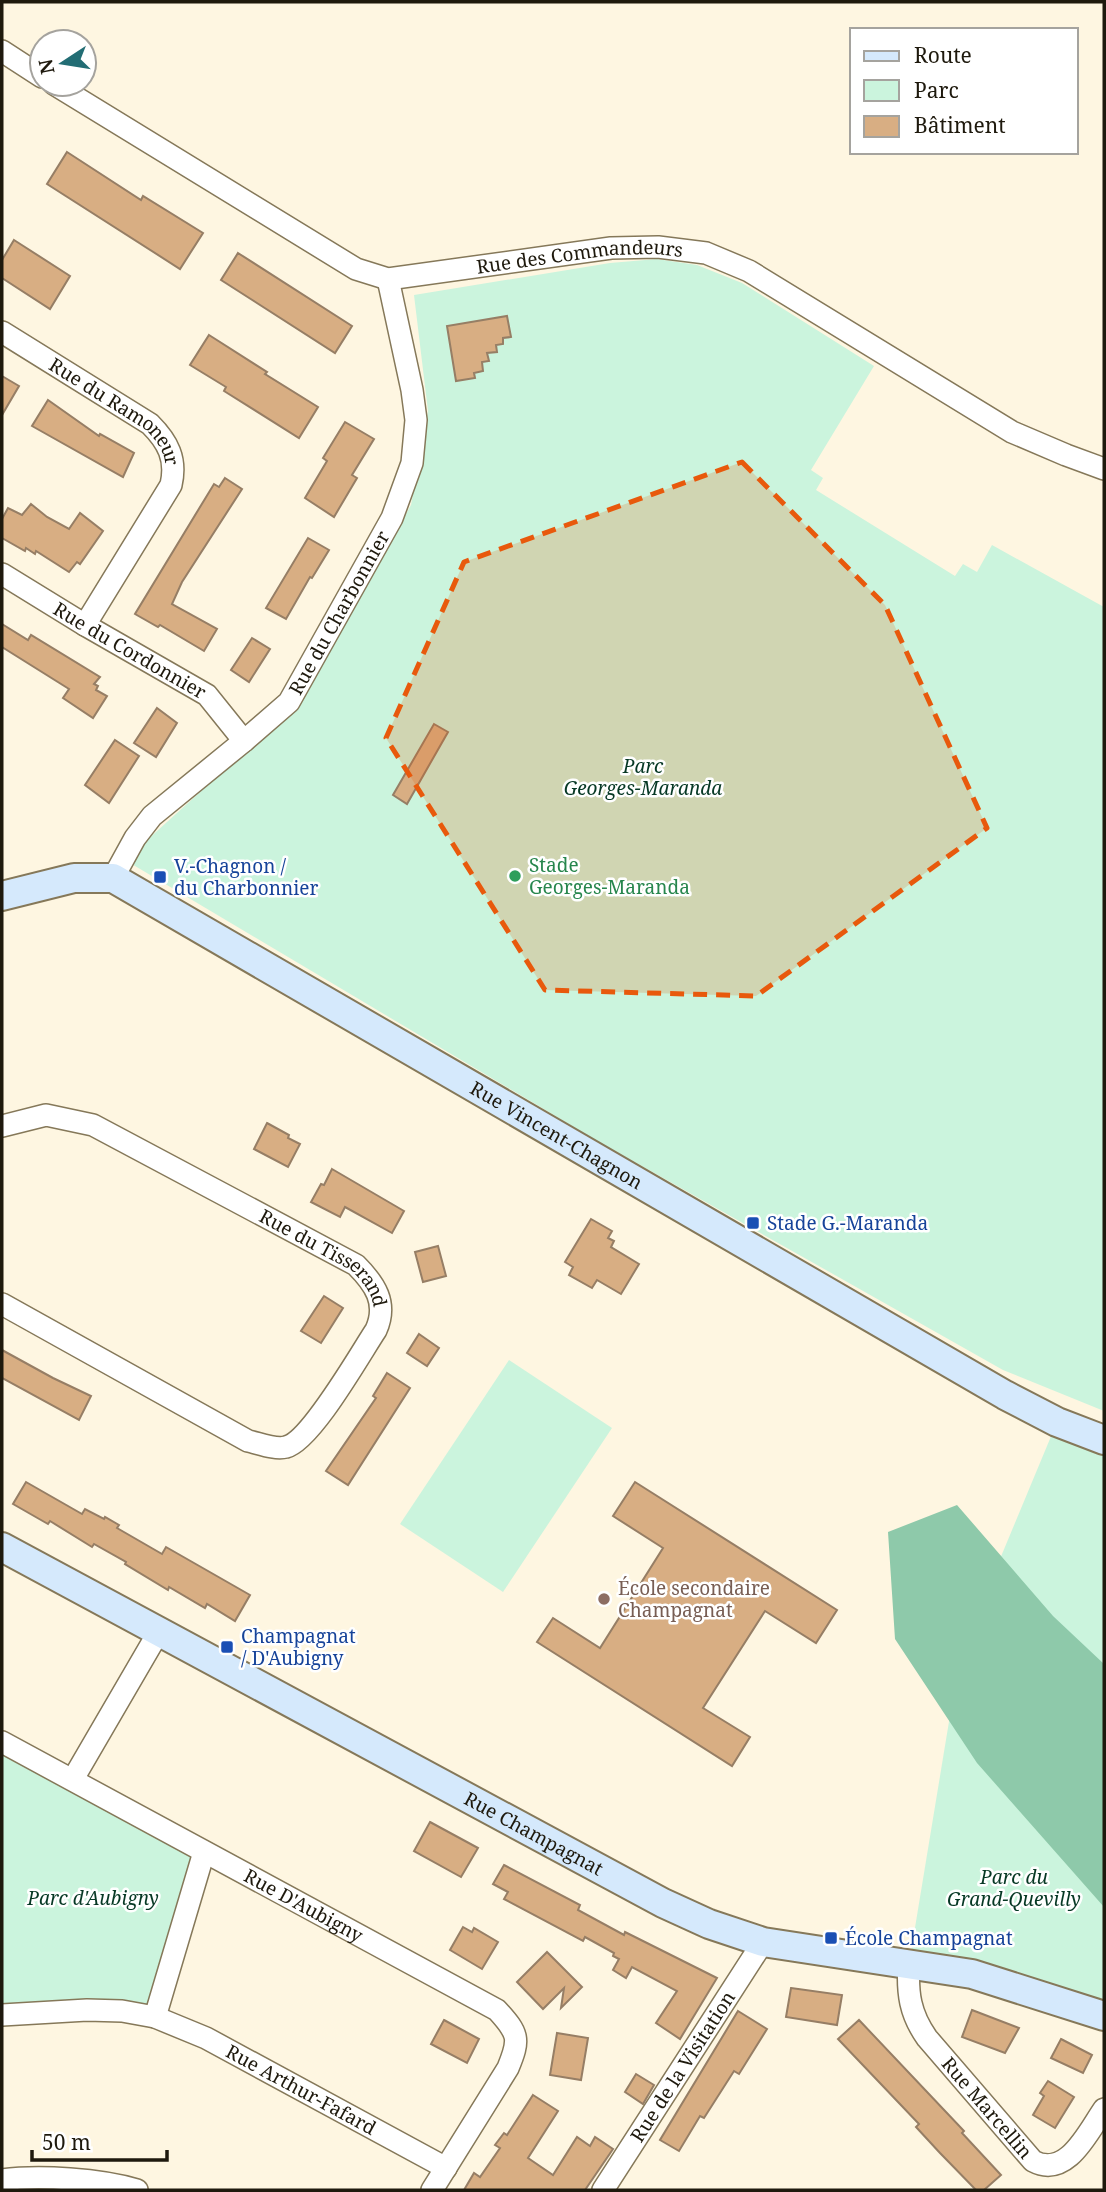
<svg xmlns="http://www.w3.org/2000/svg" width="1106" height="2192" font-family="'Noto Serif',serif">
<rect width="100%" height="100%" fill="#fef6e1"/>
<g fill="#cbf4dd">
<path d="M657,259L697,265L742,283L874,366L811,470L823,478L816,490L955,576L963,564L977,572L992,545L1104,607V1411L1003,1370L594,1139L125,860L293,708L411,505L428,411L414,295L610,263Z"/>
<path d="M509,1360L612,1428L503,1592L400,1524Z"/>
<path d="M1057,1422L1104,1440V2016L909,1964L960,1655Z"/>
<path d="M2,1744L204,1852L155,2017L2,2015Z"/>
</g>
<path fill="#8ec9aa" d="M957,1505L1053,1616L1104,1664V1907L977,1763L895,1639L888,1532Z"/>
<g fill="#d8ae83" stroke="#967e65" stroke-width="2">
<path d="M67,152L141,200L143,196L203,233L180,269L47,184Z"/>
<path d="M14,240L70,276L50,309L2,278V260Z"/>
<path d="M238,253L352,326L335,353L221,280Z"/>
<path d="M507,316L511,337L503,338V344L496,345L497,352L487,353L489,361L482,362L483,371L474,373L475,378L456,381L447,326Z"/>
<path d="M209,335L267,372L265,374L318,407L299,438L224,391L226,387L190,365Z"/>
<path d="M2,376L19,386L2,415Z"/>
<path d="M48,400L99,436L100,434L134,453L123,477L32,426Z"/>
<path d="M345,422L374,439L352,475L357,478L334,517L305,498L327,461L323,458Z"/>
<path d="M225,478L242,489L182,582L172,604L217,629L204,651L160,625L158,627L135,614L214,484L219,487Z"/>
<path d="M31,504L47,517L69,529L80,513L103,531L80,564L77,562L69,572L36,551L35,554L26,548L25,551L2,538V519L8,508L22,515Z"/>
<path d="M308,538L329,550L312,578L310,577L286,619L266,608Z"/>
<path d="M2,624L28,640L31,635L100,677L94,684L98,686L96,690L107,696L93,718L63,698L69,689L2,647Z"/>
<path d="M252,638L270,649L249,682L231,670Z"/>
<path d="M157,708L177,723L156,757L134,743Z"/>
<path d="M434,724L448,732L407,804L393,795Z"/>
<path d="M115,740L139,756L109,803L85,785Z"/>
<path d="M267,1123L289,1135L288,1138L300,1144L288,1167L254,1149Z"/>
<path d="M332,1169L404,1211L392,1233L345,1207L340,1217L311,1202L321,1184L324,1185Z"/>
<path d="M591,1219L612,1231L608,1238L614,1241L611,1247L639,1264L621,1294L597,1280L592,1288L569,1275L573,1267L565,1262Z"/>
<path d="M438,1246L446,1276L423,1282L415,1252Z"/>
<path d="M324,1296L343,1308L321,1343L301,1331Z"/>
<path d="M419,1334L439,1348L427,1366L407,1353Z"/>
<path d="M2,1350L53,1378L91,1396L79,1420L2,1378Z"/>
<path d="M387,1373L410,1388L348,1485L326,1471L376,1398L373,1396Z"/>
<path d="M26,1482L82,1514L85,1509L104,1519L105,1517L119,1525L117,1528L162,1554L166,1547L250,1595L235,1621L207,1604L205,1608L169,1587L168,1590L125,1564L126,1562L94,1544L92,1547L50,1521L48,1524L13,1504Z"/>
<path d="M635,1482L837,1610L816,1643L765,1611L703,1708L750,1737L732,1766L537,1642L553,1618L600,1648L663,1548L613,1516Z"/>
<path d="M430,1822L478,1848L461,1877L414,1851Z"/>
<path d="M504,1865L580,1905L578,1910L624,1935L625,1932L717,1978L680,2039L656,2023L677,1991L632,1967L626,1978L613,1970L619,1959L613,1956L614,1953L585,1937L583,1941L504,1899L508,1892L493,1884Z"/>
<path d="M463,1927L472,1932L474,1928L498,1942L482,1969L450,1950Z"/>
<path d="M547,1952L582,1987L561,2008L564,1988L543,2009L517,1982Z"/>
<path d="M791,1988L842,1995L837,2025L786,2017Z"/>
<path d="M972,2010L1019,2028L1005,2053L962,2037Z"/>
<path d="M738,2011L767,2029L739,2074L734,2071L704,2118L700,2116L679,2151L660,2140Z"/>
<path d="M444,2020L479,2039L467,2063L431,2044Z"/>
<path d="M859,2020L964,2131L962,2133L1001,2175L984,2190H976L940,2153L916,2127L919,2124L838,2039Z"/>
<path d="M557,2033L588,2038L581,2080L550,2075Z"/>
<path d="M1061,2039L1092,2055L1083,2073L1051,2058Z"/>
<path d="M636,2074L654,2085L643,2104L625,2092Z"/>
<path d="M1048,2081L1074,2097L1055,2128L1033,2115L1044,2096L1040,2093Z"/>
<path d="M533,2095L558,2111L528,2158L553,2175L577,2137L590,2146L595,2137L613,2149L585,2190H464L474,2173L480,2177L500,2148L495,2145L504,2133L507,2135Z"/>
</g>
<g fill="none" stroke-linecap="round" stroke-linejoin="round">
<defs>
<g id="street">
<path d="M2,51L42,77"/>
<path id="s1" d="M54,84L356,269L388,279L611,248L658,247L706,253L749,271L1012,432L1066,455L1104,469"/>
<path id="s2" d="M2,332L150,424C168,442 177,459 171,485L85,625"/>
<path id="s3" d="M2,574L85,625L207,695L244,741"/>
<path id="s4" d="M113,878L135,838L152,816L244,741L289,702L392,518L412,463L416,420L412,390L388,279"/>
<path id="s5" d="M2,1126L46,1115L93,1125L356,1265C375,1284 388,1303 376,1330C360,1354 311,1441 286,1447C275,1450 258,1443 248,1441L2,1304"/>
<path id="s6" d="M2,1742L497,2010C519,2034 520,2039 508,2068L432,2190"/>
<path d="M73,1779L158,1633"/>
<path id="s7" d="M909,1964C907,1993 910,2014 927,2038L1033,2161C1067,2179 1088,2132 1104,2109"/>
<path id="s8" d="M2,2015L87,2010L122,2011L155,2017L206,2038L446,2168"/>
<path d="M155,2017L204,1852"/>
<path d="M2,2180C40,2175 100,2179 137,2190"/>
<path id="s9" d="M603,2190L763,1942"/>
</g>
<g id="secondary">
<path id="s10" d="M2,896L74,878H113L1005,1395L1057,1422L1104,1440"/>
<path id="s11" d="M2,1547L663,1903L709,1924L763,1942L972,1974L1104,2016"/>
</g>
</defs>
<use href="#street" stroke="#857859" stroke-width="24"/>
<use href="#secondary" stroke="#857859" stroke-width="32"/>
<use href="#street" stroke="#fff" stroke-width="21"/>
<use href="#secondary" stroke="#d5e9fc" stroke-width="28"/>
</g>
<path fill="#e8590c" fill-opacity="0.2" stroke="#e8590c" stroke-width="5" stroke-dasharray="14 9" stroke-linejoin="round" d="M742,462L885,605L987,828L756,996L545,990L386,738L464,562Z"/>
<circle fill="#2e9e5b" stroke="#fff" stroke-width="2.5" cx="515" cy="876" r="7"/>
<g fill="#1a4fb4" stroke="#fff" stroke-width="2.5">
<rect x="153" y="870" width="14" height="14" rx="3.5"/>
<rect x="746" y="1216" width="14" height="14" rx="3.5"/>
<rect x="220" y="1640" width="14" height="14" rx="3.5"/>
<rect x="824" y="1931" width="14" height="14" rx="3.5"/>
</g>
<circle fill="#8d6e63" stroke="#fff" stroke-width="2.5" cx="604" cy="1599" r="7"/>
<g text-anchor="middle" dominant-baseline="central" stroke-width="5" stroke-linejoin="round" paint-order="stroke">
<g font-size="19" fill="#1e190d" stroke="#fff">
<text stroke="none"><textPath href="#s1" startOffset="581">Rue des Commandeurs</textPath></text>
<text stroke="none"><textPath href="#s2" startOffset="140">Rue du Ramoneur</textPath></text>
<text stroke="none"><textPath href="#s4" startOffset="354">Rue du Charbonnier</textPath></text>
<text stroke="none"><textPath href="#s3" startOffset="149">Rue du Cordonnier</textPath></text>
<text stroke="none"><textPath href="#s10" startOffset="626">Rue Vincent-Chagnon</textPath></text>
<text stroke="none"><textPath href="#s5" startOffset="362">Rue du Tisserand</textPath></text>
<text stroke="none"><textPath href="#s11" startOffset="604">Rue Champagnat</textPath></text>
<text stroke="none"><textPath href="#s6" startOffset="343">Rue D'Aubigny</textPath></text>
<text stroke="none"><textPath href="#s9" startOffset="147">Rue de la Visitation</textPath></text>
<text stroke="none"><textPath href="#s8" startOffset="317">Rue Arthur-Fafard</textPath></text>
<text stroke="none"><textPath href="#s7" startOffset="170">Rue Marcellin</textPath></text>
</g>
<g font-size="19" font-style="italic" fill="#063824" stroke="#fff">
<text x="643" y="766">Parc<tspan x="643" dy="22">Georges-Maranda</tspan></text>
<text x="1014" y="1877">Parc du<tspan x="1014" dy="22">Grand-Quevilly</tspan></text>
<text x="93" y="1898">Parc d'Aubigny</text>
</g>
<g font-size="19" fill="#27864d" stroke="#fff" text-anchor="start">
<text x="529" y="865">Stade<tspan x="529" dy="22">Georges-Maranda</tspan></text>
</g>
<g font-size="19" fill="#164399" stroke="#fff" text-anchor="start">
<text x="174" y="866">V.-Chagnon /<tspan x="174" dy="22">du Charbonnier</tspan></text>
<text x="767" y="1223">Stade G.-Maranda</text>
<text x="241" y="1636">Champagnat<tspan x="241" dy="22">/ D'Aubigny</tspan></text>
<text x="845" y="1938">École Champagnat</text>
</g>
<g font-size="19" fill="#785e54" stroke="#fff" text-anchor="start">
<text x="618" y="1588">École secondaire<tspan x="618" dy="22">Champagnat</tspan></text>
</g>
</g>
<rect width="1106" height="2192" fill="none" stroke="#1e190d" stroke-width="7"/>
<rect x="850" y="28" width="228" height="126" fill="#ffffff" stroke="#a5a39e" stroke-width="2"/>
<rect x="864" y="51" width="35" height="10" fill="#d5e9fc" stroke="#a5a39e" stroke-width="2"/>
<text x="914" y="63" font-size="21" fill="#1e190d">Route</text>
<rect x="864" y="80" width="35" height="21" fill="#cbf4dd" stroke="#a5a39e" stroke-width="2"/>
<text x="914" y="98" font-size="21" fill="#1e190d">Parc</text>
<rect x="864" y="116" width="35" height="21" fill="#d8ae83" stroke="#a5a39e" stroke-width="2"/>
<text x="914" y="133" font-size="21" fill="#1e190d">Bâtiment</text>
<g transform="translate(63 63) rotate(258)"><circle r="33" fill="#ffffff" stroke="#a5a39e" stroke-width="2"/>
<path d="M0-5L12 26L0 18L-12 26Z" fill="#226d74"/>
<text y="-10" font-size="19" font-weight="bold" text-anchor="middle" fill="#1e190d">N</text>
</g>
<path d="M32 2150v10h135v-10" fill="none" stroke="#1e190d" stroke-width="3.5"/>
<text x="42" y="2150" font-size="21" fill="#1e190d" stroke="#ffffff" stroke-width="5" paint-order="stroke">50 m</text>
</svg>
